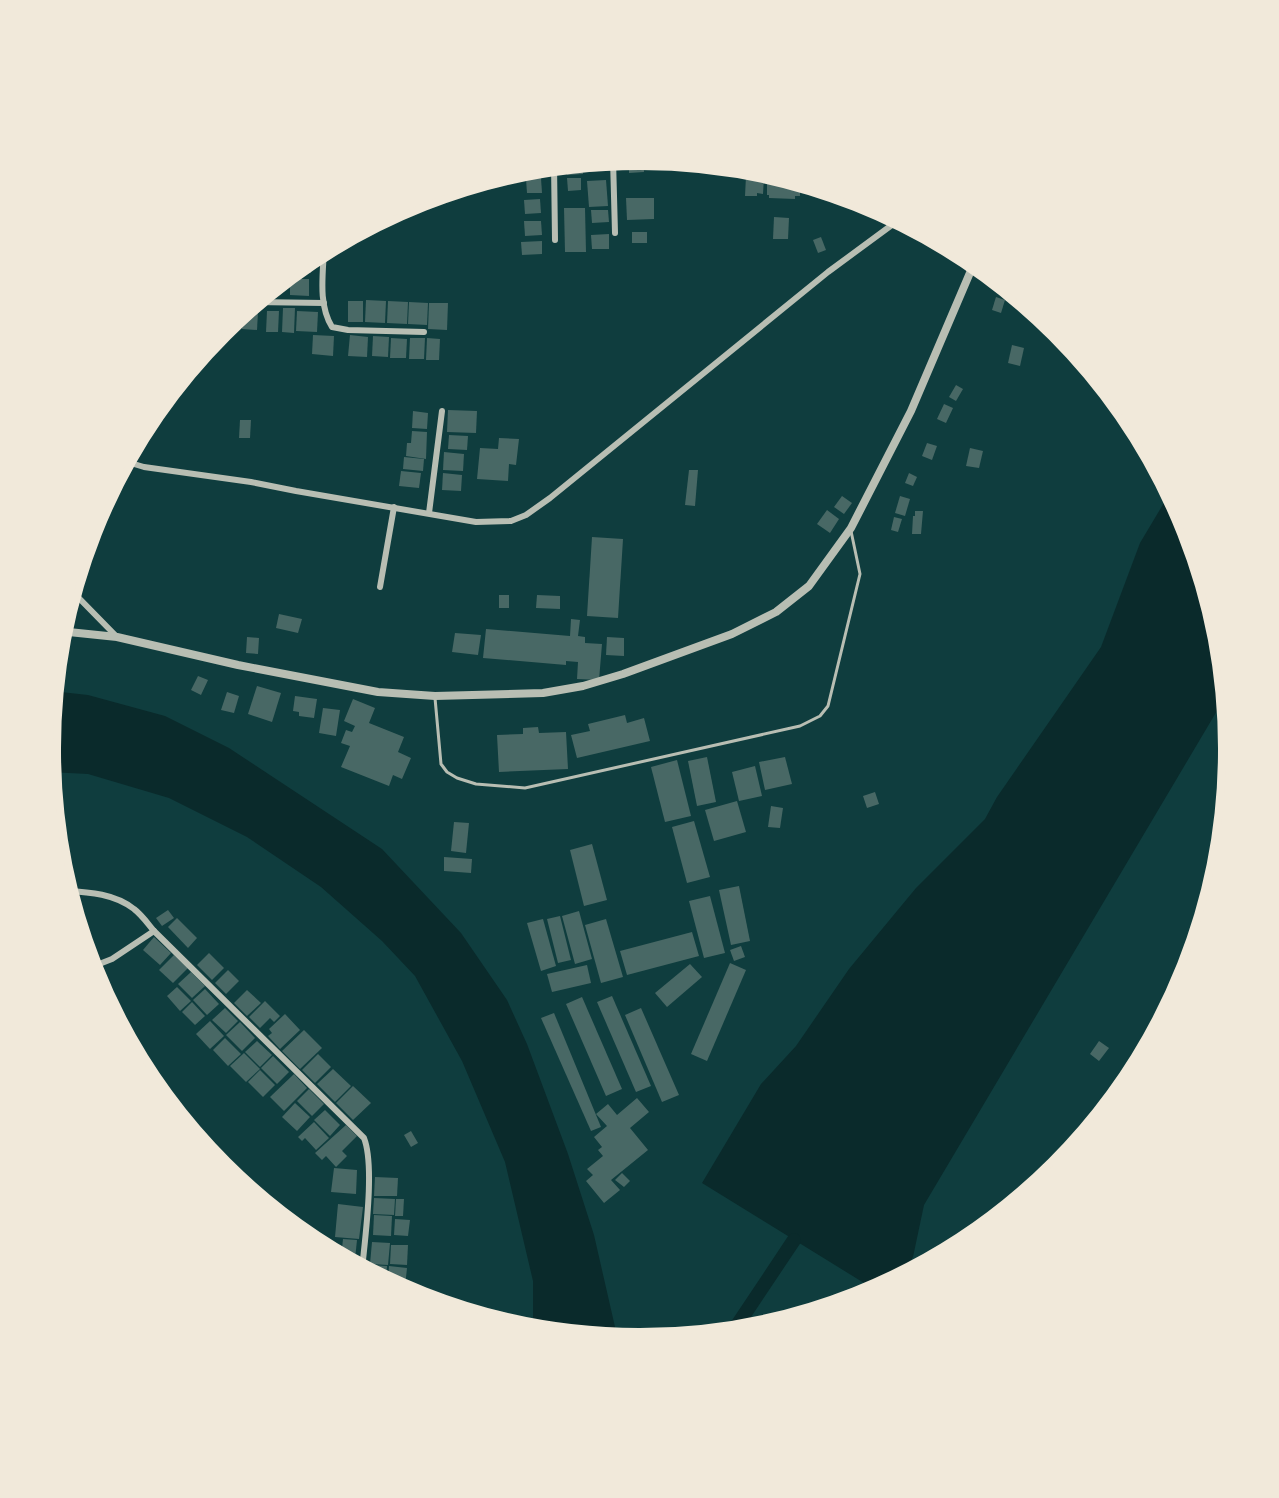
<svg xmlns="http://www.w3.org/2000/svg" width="1279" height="1498" font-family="'Sofia Sans Condensed',sans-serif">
<rect width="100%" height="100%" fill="#0f3d3e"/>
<g fill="#0a2a2b">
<path d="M1171,491L1187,522L1221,634L1227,694L924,1205L913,1257L900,1279L877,1291L702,1183L761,1084L796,1046L849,969L916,888L985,819L997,797L1101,647L1140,543Z"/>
<path d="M52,691L88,695L165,716L229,748L382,849L461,933L507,1000L527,1044L568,1154L594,1235L618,1340L533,1331V1281L505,1162L462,1061L415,976L382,941L321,887L247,837L169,798L88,774L49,772L47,749Z"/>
</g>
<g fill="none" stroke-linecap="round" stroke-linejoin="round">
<path stroke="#0a2a2b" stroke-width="14" d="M732,1333L794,1240"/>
</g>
<g fill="#486865">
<path d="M643,156L644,172L629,173V157Z"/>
<path d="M606,159L607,170L590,172L588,161Z"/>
<path d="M574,162H582L583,174L567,175L566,163Z"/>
<path d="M539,166L540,174L527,175L526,167Z"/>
<path d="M746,176L764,177L763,194L757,193V196H745Z"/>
<path d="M541,178L542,193H527L526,179Z"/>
<path d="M567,178H581V190L568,191Z"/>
<path d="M767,179L800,181V196H795V199L769,198V195H767Z"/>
<path d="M606,180L608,206L589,207L587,181Z"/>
<path d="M626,198H654V219L627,220Z"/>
<path d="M540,199L541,213L525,214L524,200Z"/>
<path d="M564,208H585L586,252H565Z"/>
<path d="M591,210H608L609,222L592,223Z"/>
<path d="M774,217L789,218L788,239H773Z"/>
<path d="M524,221H541L542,235L525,236Z"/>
<rect x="632" y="232" width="15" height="11"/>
<path d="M609,234V249H592L591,235Z"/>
<path d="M821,237L826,250L818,253L813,240Z"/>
<path d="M542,241V254L522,255L521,242Z"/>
<path d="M311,255V273L295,272V268Z"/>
<path d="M290,279H309V296L290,295Z"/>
<path d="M996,297L1005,300L1001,313L992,310Z"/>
<path d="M366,300L386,301L385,323L365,322Z"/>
<rect x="348" y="301" width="15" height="21"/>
<path d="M388,301L408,302L407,324L387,323Z"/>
<path d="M409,302L428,303L427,325L408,324Z"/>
<path d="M429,303H448L447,330L428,329Z"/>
<path d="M283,308H295L294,333L282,332Z"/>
<path d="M243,311L258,312L257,330L242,329Z"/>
<path d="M267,311H279L278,332H266Z"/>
<path d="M297,311L318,312L317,332L296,331Z"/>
<path d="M313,335L334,336L333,356L312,354Z"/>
<path d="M350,335L368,337L367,357L348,356Z"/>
<path d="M373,336L389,337L388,357L372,356Z"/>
<path d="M391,338L407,339L406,358H390Z"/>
<path d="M410,338H425L424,359H409Z"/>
<path d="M427,338L440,339L439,360H426Z"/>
<path d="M1012,345L1024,348L1020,366L1008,363Z"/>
<path d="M956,385L963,389L956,401L949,397Z"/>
<path d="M944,404L953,408L946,423L937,419Z"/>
<path d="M448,410L477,411L476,433L447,432Z"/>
<path d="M413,411L428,413L427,429L412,428Z"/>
<path d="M240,420H251L250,438H239Z"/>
<path d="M412,431L427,432L426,459L406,456L407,443H411Z"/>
<path d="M449,435L468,436L467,450L448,449Z"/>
<path d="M499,438L519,439L516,465L509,464L508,481L477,479L480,448L498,449Z"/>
<path d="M927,443L937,446L932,460L922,456Z"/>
<path d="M970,448L983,451L979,468L966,466Z"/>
<path d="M444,452L464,454L463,471L443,470Z"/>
<path d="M404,457L424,459L423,471L403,469Z"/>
<path d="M689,470H698L695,506L685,505Z"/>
<path d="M401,471L421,473L419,488L399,486Z"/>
<path d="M443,473L462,475L461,491L442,490Z"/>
<path d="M909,473L917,477L913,486L905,483Z"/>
<path d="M842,496L852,503L844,514L834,507Z"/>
<path d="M900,496L910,499L905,516L895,513Z"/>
<path d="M827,510L839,519L830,533L817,524Z"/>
<path d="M915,511H923L921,534H912L913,516H915Z"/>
<path d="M894,517L902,519L898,532L891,530Z"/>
<path d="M592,537L623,539L618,618L587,616Z"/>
<rect x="499" y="595" width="10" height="13"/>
<path d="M537,595L560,596V609L536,608Z"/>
<path d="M279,614L302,619L298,633L276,628Z"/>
<path d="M571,619L580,620L578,636L585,637V643L602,644L599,680L577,679L578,662L566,661V665L483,658L486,629L570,636Z"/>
<path d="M455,633L481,635L478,655L452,652Z"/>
<path d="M247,637L259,638L258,654L246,653Z"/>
<path d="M607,637L624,638V656L606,655Z"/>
<path d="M198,676L208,680L201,695L191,690Z"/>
<path d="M257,686L281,693L272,722L248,714Z"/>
<path d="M227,692L239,696L234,713L221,710Z"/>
<path d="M295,696L317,699L314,718L299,716V712L293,711Z"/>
<path d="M353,699L375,708L369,723L404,737L398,752L411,758L402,779L393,775L389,786L341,767L350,746L341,743L346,730L352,732L355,726L344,721Z"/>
<path d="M323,708L340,710L336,736L319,733Z"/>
<path d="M625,715L627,723L644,718L650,741L577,758L571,735L590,731L588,724Z"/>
<path d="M538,727L539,733L566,732L568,769L499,772L497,735L523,734V728Z"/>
<path d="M707,757L716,802L697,806L688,761Z"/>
<path d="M785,757L792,784L765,790L759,762Z"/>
<path d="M677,760L691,816L665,822L651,767Z"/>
<path d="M755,766L762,796L739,801L732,772Z"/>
<path d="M875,792L879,804L867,808L863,796Z"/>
<path d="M737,801L746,832L714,841L705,810Z"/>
<path d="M771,806L783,808L780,828L768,827Z"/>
<path d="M694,821L710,877L687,883L672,827Z"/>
<path d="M454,822L469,823L466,853L451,851Z"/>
<path d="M592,844L607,900L584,906L570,850Z"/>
<path d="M444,857L472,859L471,873L444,871Z"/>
<path d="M739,886L750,941L731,945L719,890Z"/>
<path d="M710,896L725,953L704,958L689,901Z"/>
<path d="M168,910L174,918L162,926L156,918Z"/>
<path d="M579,911L592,959L575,964L562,916Z"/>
<path d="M560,916L571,960L558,963L547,919Z"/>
<path d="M177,918L197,938L188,948L168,927Z"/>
<path d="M543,919L556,966L541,971L527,923Z"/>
<path d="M606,919L623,977L601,983L585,925Z"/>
<path d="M692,932L699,956L627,975L620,951Z"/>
<path d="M154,937L171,953L160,965L143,950Z"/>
<path d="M741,946L745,957L734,961L730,950Z"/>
<path d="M209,953L224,968L212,980L197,965Z"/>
<path d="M174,955L188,968L173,983L159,970Z"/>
<path d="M730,963L746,970L707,1061L691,1054Z"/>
<path d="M690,964L702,977L667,1007L655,993Z"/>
<path d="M587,965L591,983L552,992L547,974Z"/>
<path d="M228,970L239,981L226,994L215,983Z"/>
<path d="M191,972L205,986L192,998L178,984Z"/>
<path d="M177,987L191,1001L180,1011L167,996Z"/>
<path d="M205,989L219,1004L207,1015L193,1000Z"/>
<path d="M247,990L261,1003L247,1016L234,1003Z"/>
<path d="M612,996L651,1086L636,1092L597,1002Z"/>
<path d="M582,997L622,1089L606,1096L566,1004Z"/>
<path d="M265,1001L280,1016L274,1022L270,1018L260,1028L249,1017Z"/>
<path d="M192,1002L205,1016L195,1025L182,1012Z"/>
<path d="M225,1008L238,1021L226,1033L212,1020Z"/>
<path d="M641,1008L679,1095L662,1102L625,1015Z"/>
<path d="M554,1013L601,1127L591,1131L541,1018Z"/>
<path d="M285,1014L300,1030L280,1049L268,1036L272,1033L269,1029Z"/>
<path d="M210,1021L224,1036L210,1049L196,1034Z"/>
<path d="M240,1022L255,1038L242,1051L226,1035Z"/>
<path d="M304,1030L322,1048L300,1069L282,1051Z"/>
<path d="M225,1038L241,1054L228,1066L213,1050Z"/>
<path d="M257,1041L272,1055L260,1067L245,1052Z"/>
<path d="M1099,1041L1109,1048L1099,1061L1090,1054Z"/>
<path d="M244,1053L260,1069L246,1082L230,1066Z"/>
<path d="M318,1054L331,1067L315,1083L302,1070Z"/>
<path d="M273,1056L289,1072L277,1084L261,1068Z"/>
<path d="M333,1069L351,1086L335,1102L317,1084Z"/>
<path d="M260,1070L275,1085L263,1097L248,1082Z"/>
<path d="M294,1074L307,1088L284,1111L270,1097Z"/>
<path d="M353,1086L371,1103L353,1120L336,1103Z"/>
<path d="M309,1089L324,1104L312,1116L297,1101Z"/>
<path d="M637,1098L649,1112L630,1128L648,1150L611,1180L620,1190L604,1203L586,1181L593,1175L587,1169L603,1156L598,1150L602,1147L594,1137L607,1126L596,1114L608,1104L617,1115Z"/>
<path d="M295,1103L310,1117L297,1131L282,1117Z"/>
<path d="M325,1110L340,1125L330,1136L314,1120Z"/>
<path d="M314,1122L329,1138L316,1150L305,1138L302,1141L298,1137Z"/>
<path d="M346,1125L357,1136L342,1151L347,1156L336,1167L326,1156L322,1160L315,1153Z"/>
<path d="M411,1131L418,1143L411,1147L404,1135Z"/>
<path d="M334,1168L357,1170L356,1194L331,1192Z"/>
<path d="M622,1173L630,1181L624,1187L615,1180Z"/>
<path d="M375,1177L398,1178L397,1196H374Z"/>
<path d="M374,1198L395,1199L394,1215L373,1214Z"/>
<path d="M396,1199H404L403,1216H395Z"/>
<path d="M338,1204L363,1207L359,1239L335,1237Z"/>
<path d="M374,1215L392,1216L391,1236L373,1235Z"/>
<path d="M395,1219L410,1220L408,1236L394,1235Z"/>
<path d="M343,1239L357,1240L355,1259L341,1258Z"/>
<path d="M372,1242L390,1243L388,1265L370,1264Z"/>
<path d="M391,1245H408L407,1265L390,1264Z"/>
<path d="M370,1265L387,1266L386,1282L369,1274Z"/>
<path d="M389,1266L407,1268L405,1287L392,1286L388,1284Z"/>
</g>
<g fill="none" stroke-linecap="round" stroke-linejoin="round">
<path stroke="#b8beb3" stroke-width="3" d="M435,698L441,764L447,772L457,778L476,784L525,788L800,726L820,716L828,706L860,574L851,531"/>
<g stroke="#b8beb3" stroke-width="6">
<path d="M613,159L615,233"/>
<path d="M554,164L555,240"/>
<path d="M324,249C323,275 318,304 332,327L348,330L424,332"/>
<path d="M254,302L324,303"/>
<path d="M124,461L144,467L251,482L296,491L476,522L511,521L526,515L550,498L828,272L900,219"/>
<path d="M429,513L442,411"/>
<path d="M380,587L394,507"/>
<path d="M71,590L117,637"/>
<path d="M66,891C90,892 115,894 134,909C142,915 148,924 154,931L364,1138C375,1166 365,1238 362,1270"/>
<path d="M89,968L112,959L154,931"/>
</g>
<path stroke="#b8beb3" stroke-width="8" d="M59,631L117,637L238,665L378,692L435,696L543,693L583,686L623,674L732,634L776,612L809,586L851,528L911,411L975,261"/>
</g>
<path d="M0 0H1279V1498H0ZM639 166H640A582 582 0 0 1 1222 748V750A582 582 0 0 1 640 1332H639A582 582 0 0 1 57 750V748A582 582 0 0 1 639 166Z" fill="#f1e9da" fill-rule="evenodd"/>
<path fill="none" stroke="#f1e9da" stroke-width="8" d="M639 166H640A582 582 0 0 1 1222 748V750A582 582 0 0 1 640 1332H639A582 582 0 0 1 57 750V748A582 582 0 0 1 639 166Z"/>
</svg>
